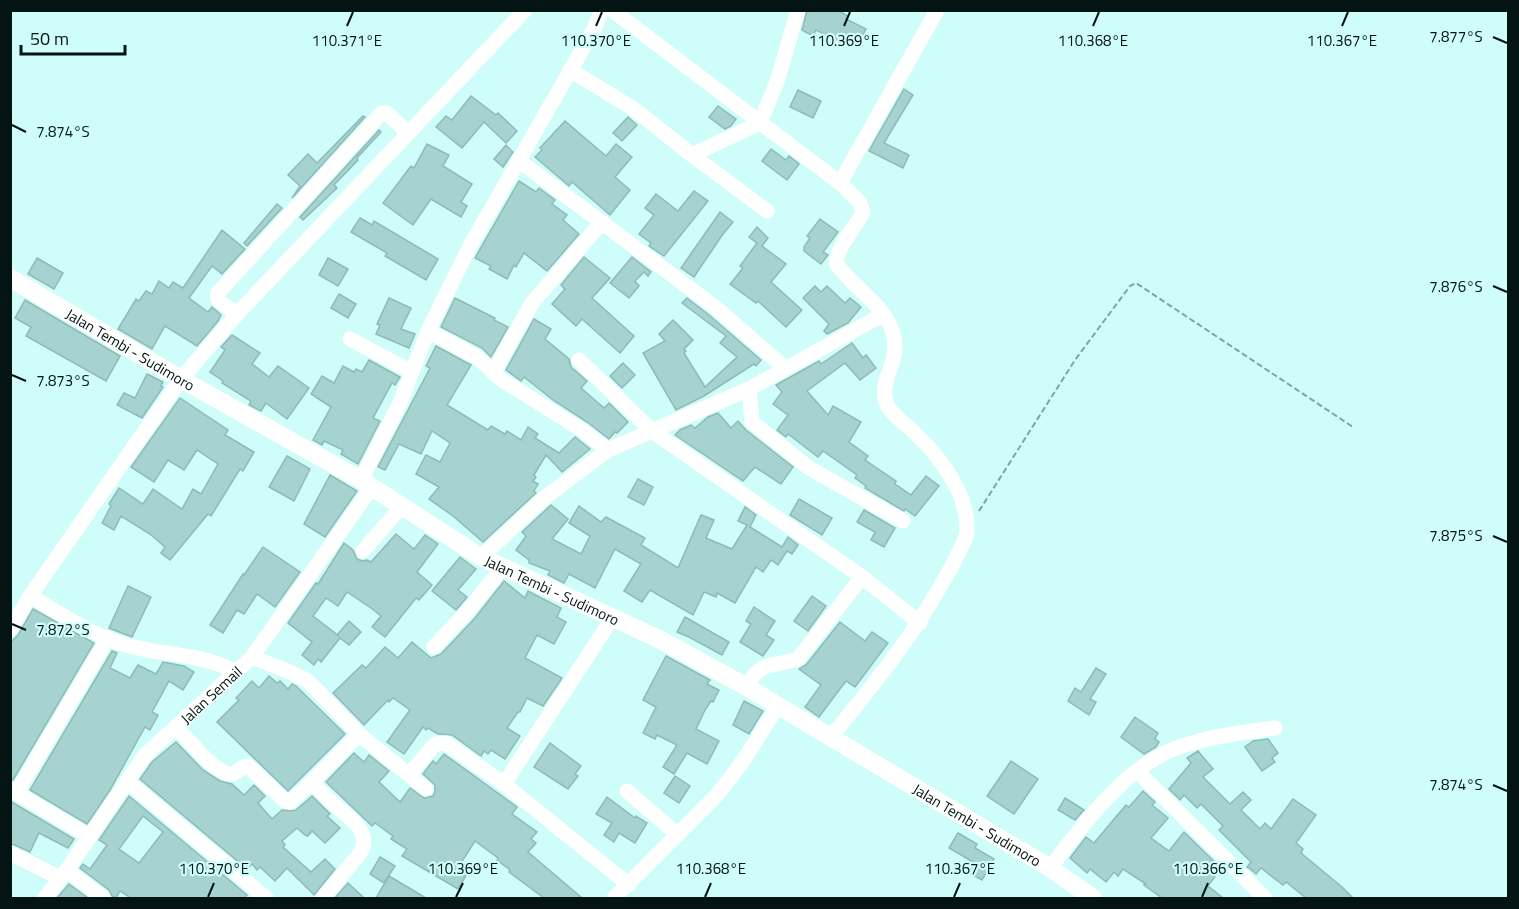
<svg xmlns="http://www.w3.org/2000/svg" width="1519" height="909" font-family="'Titillium Web',sans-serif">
<rect width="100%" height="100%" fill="#cffdfa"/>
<g fill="#a6d2d0" stroke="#8ebab7" stroke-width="1.5" fill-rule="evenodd">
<path d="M807,10H837L848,16L846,19L866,29L858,44L839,35L836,40L816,30L813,36L802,30Z"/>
<path d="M904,89L913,95L884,143L909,155L903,168L869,151Z"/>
<path d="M798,90L821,101L813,118L790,107Z"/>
<path d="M471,96L496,115L498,113L517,131L506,143L484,122L462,148L436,127L446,116L452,120Z"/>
<path d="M718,106L736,119L731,126L725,129L709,117Z"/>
<path d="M363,116L365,117L292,198L300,186L288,175L308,154L317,163Z"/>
<path d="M628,117L637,125L622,141L613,133Z"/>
<path d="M565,121L606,156L616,144L632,157L615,177L630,190L610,215L572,182L569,186L535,157L542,150L540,148Z"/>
<path d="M379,130L381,132L357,158L358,160L334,185L337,188L303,220L300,217Z"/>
<path d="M427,144L449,155L443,166L472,184L461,202L467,206L461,217L431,199L413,225L383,203L411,166L414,168Z"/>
<path d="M506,145L513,152L503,167L494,159Z"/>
<path d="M771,149L786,160L789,156L799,164L787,180L762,161Z"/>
<path d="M519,181L536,192L539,188L555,200L552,204L567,215L563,220L579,234L547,271L524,253L516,267L514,265L507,279L489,269L491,266L475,258Z"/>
<path d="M694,191L708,201L664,256L649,246L651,243L639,234L654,215L645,208L656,194L678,211Z"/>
<path d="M277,204L282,208L247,246L244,243Z"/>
<path d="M720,212L733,222L723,234L694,277L681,268Z"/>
<path d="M360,218L372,225L374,221L438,259L426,280L385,256L387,253L351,232Z"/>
<path d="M820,219L838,232L823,252L828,255L821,264L804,251V247L810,238L807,236Z"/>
<path d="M757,227L768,238L762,246L786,264L771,282L802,310L786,327L758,301L756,303L730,284L743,268L740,266L757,243L749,237Z"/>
<path d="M222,230L245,249L222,274L212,266L189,298L208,312L212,307L221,315L218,321L197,346L165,326L152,349L118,329L136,299L139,301L146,291L152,294L159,281L169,288L173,282L183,288Z"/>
<path d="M584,257L610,278L592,298L634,336L620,353L582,319L576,326L552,304L565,289L561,285Z"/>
<path d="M632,257L651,272L648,276L644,272L635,281L639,286L629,298L610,283Z"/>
<path d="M37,258L63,273L54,289L28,274Z"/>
<path d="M328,258L348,269L338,286L319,275Z"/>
<path d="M815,286L821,292L827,286L845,303L850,298L861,307L848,323L827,334L824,331L829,324L803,298Z"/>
<path d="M339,294L356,304L348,318L331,308Z"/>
<path d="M389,298L411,308L401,329L415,334L409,348L376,334L380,325L377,324Z"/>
<path d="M455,298L495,318L494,320L508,327L491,357L482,348L441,327Z"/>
<path d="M687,298L709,315L761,360L756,366L754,364L704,396L676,410L643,353L665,341L659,334L673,320L693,340L684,349L686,351L684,353L705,387L737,357L720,343L726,336L682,303Z"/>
<path d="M25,300L120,356L106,381L26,336L31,327L15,318Z"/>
<path d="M534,319L551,329L545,339L569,359L571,367L587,381L581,388L604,408L609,403L628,422L617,433L615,432L609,439L587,422L553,400L524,377L521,381L506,370Z"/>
<path d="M232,335L260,353L252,364L269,377L278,366L309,388L287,419L266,403L261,411L249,405L251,401L222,383L223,381L210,372L225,350L221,347Z"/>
<path d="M852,343L863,358L866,355L876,368L860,380L845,363L807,391L828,415L833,406L861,422L849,442L868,456L865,460L896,481L895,484L911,495L926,476L939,486L915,516L905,509L904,511L865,488L866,486L855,478L857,475L823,451L818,457L788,434L786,437L777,430L788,415L773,404L782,392L776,385L819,361L821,364Z"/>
<path d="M436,346L471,365L447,405L488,430L491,426L505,434L507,431L521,440L528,427L538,434L535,438L559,453L575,437L590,449L562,472L546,455L534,475L536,477L533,481L538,484L534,491L536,493L483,542L453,516L429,499L439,487L416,474L426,455L440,462L450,443L432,431L421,454L399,444L385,470L378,467L430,368L426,366Z"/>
<path d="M369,360L400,377L395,385L392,383L373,418L380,421L358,464L341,454L343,450L324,441L322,445L313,440L331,407L311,394L322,376L334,383L343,366L354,372L356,369L362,372Z"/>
<path d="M623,363L635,375L622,388L610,376Z"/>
<path d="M147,374L163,382L161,386L163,387L142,418L117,405L124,393L135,398Z"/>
<path d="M180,398L228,430L225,435L254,452L243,471L240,469L211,516L208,514L170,560L161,553L165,547L150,534L121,516L114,530L102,523L111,506L109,504L119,488L143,504L153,489L182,509L193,489L201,494L218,464L197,450L184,470L168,460L154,482L131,467Z"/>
<path d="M718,413L731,428L738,421L746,430L793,467L781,484L755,467L743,481L675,435L680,430L691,425L695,428L708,417Z"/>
<path d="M287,456L310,469L294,501L269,487Z"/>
<path d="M330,475L357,491L325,537L304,524Z"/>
<path d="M638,479L653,487L644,505L628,497Z"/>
<path d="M799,499L832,518L822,535L790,515Z"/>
<path d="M551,505L568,519L552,539L581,554L590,536L569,523L579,506L601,522L606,517L645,538L641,545L678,568L701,515L714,520L706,538L732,549L747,525L738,521L745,507L756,515L750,527L782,547L788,537L798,545L792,554L787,551L778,565L771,560L763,572L756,567L735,603L717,593L716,597L704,592L693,615L650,590L642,602L624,591L641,564L615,549L595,588L569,574L564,583L548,575L550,571L529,563V560L516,550L526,536L522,532Z"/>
<path d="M864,510L895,528L884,547L871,540L875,532L857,522Z"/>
<path d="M396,534L414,549L425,535L438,544L417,572L432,585L419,600L416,598L385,637L372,627L381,616L371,608L347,592L338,606L326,598L313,616L339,636L337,635L349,621L361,632L349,645L340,638L321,662L318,659L314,665L302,655L312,642L288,623L316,583L318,584L344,543L353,550L357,559L362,561L367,560L371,562Z"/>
<path d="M263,547L300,572L275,607L257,594L244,614L237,610L223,633L210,625L243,574L244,575Z"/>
<path d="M460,557L476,569L458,590L467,597L456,610L432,591Z"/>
<path d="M504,581L525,598L528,591L561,608L557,617L566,622L554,644L537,635L525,658L562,678L543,706L527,698L520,712H518L507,728L520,736L505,759L491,750L488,754L484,751L481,756L452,735L438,734L428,728L426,730L423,727L404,754L387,742L410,710L393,698L389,702L388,700L364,725L333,693L362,665L366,668L385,647L398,658L412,642L431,658L441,654L475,618Z"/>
<path d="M128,586L151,597L132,637L109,628Z"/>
<path d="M812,596L826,606L808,631L794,621Z"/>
<path d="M754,607L775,621L766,635L774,640L763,656L740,642L751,624L746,621Z"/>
<path d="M33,609L94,643L13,780L10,779V643L18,635Z"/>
<path d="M685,617L729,642L722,655L689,637L677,632Z"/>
<path d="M840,622L865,641L872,632L888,643L855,687L846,681L819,717L805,707L821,685L799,669L806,665Z"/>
<path d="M112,651L117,653L110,668L130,678L138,665L156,674L163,662L184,666L194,672L183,690L169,681L152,712L158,715L150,730L145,727L110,790L87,824L30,790Z"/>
<path d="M666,656L710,680L707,684L719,690L713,702L711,701L705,710L696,729L719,741L707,764L687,753L674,774L663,767L677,745L657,735L655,739L643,733L656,707L643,700Z"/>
<path d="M1096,668L1106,674L1090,699L1096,702L1089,715L1068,701L1075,688L1081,692Z"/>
<path d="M269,676L277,683L280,681L288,689L292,684L296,686L345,734L288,791L217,722L239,700L236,698L252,681L259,688Z"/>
<path d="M744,701L763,711L749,734L733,725Z"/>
<path d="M1135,717L1158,733L1155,739L1159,742L1156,747L1144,754L1121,737Z"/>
<path d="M1268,739L1278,753L1272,758L1275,762L1262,771L1245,747L1253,741Z"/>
<path d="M176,742L203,770L220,781L232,784L244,795L254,785L265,796L258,803L272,819L282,810L292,811L296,810L312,796L330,814L327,816L340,828L325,843L312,831L308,836L305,835L297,828L282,841L285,845L283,847L311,872L325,859L335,869L314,895L287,868L275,881L260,867L257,870L252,864L247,869L140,779L152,762Z"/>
<path d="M550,743L581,766L575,774L578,776L568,789L534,767Z"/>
<path d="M1198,751L1213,769L1203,777L1230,804L1243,792L1251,800L1241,810L1260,829L1265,823L1271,829L1293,799L1316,815L1296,843L1303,849L1301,853L1342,887L1353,898H1306L1286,882L1283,885L1261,868L1256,874L1249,868L1247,867L1251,862L1219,830L1223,826L1201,804L1197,808L1184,795L1180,800L1169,789L1191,763L1187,758Z"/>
<path d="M354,753L364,762L369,755L389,771L379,782L400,802L410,788L424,798L433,796L435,791V785L423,774L433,761L436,764L444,754L517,807L512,814L537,832L531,839L536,843L528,852L582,898H544L509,872L510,870L497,860L498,858L475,841L457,869L467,874L458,889L409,860L402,856L407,849L391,839L393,836L375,823L372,826L326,782Z"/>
<path d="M1011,761L1038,779L1014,814L987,796Z"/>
<path d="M675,776L690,786L679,803L664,793Z"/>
<path d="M1143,791L1155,802L1152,805L1168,818L1151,838L1169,851L1184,832L1221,868L1208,886L1223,898H1162L1144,885L1146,884L1123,869L1118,876L1114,872L1106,882L1090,869L1087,873L1070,858L1086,837L1094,843L1126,805L1129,807Z"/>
<path d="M129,796L247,895L244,898H131L120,891L116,898L112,896L109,890L80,868L83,864L90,869L107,845L99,840ZM143,816L163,832L139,863L119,849Z"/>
<path d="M607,797L635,818L636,816L647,823L635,843L619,833L614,842L604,835L612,823L596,814Z"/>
<path d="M1065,798L1084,810L1075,820L1058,810Z"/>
<path d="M10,801L74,839L68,848L39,833L30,852L10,843Z"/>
<path d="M958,833L977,844L975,848L994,859L982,880L967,872L973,862L949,848Z"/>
<path d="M380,857L395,866L384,883L370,874Z"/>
<path d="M389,876L426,898H376Z"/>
<path d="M348,883L364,898H335Z"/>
<path d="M69,884L88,898H57Z"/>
</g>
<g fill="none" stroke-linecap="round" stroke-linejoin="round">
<path stroke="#82a4a2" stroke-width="2" stroke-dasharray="6 3" stroke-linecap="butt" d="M979,511L1075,360L1130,286L1136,283L1353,427"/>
<g stroke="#fff" stroke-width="15">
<path d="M612,10L840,183L860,203L863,213C854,228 838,246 836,263C854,291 895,309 895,347C895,368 878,384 887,405C892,415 904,423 913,431C939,455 973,499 966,537C932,612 882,675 830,738"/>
<path d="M570,70L634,109L692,155L760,123L777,82L798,10"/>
<path d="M692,155L767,211"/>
<path d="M518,160L715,307L785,368"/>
<path d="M840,183L936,12L934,10"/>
<path d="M237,314L219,301L217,294L379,116L382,113H387L408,133"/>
<path d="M428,331L477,357L502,380L582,430L608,450"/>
<path d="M350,339L412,372"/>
<path d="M579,360L652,431L862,577L920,623"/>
<path d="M493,373L532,303L602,222"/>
<path d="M749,389L752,422L809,468L903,521"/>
<path d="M361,480L400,403L428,331L470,246L594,29L602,10"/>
<path d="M363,551L401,507"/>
<path d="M481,557L543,499L608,450L749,389L884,314"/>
<path d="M30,596C61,614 94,637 129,646C167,656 201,653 236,672"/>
<path d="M10,630L30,596L181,379L237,314L525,10"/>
<path d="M434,647L467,612L502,568"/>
<path d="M252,657L290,672L308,681L359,734L409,775L435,744L446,743L504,784L629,885"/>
<path d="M745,686L756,673L764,667L798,659L862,577"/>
<path d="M176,727C187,738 216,775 231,774C238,773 241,766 248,766L285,801L290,802L312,782"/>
<path d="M1137,771L1265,898"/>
<path d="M409,775L426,789"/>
<path d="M127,781L266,898"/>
<path d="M504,784L613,617"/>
<path d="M10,789L90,837"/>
<path d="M627,791L678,835"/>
<path d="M17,792L108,638"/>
<path d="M10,853L60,878"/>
<path d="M1050,868C1083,826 1117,776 1167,752C1201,737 1239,733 1275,728"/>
<path d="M67,870L103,898"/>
<path id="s1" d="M45,898L67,870L145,755L252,657L372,487"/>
<path d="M323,898L361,852C372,832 349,818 336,806C327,799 320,790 312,782L359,734"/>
<path d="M614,898L717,795L743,761L778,706"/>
</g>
<path stroke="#fff" stroke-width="18" id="s2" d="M10,278L181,379L361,480L481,557L659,639L745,686L1050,868L1093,898"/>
</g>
<path fill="none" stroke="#041313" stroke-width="2" d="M347,26L353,12M596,26L602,12M844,26L850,12M1093,26L1099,12M1342,26L1348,12M1493,37L1507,43M12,125L26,132M1493,286L1507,292M12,375L26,381M1493,536L1507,542M12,624L26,630M1493,785L1507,791M208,897L214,883M456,897L463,883M705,897L711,883M954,897L960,883M1202,897L1208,883"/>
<g text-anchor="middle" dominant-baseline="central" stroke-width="4.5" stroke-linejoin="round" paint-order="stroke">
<g font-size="15" fill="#041313" stroke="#cffdfa">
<text stroke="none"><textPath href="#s2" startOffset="140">Jalan Tembi - Sudimoro</textPath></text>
<text stroke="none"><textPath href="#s2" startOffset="626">Jalan Tembi - Sudimoro</textPath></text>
<text stroke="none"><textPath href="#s1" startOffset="264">Jalan Semail</textPath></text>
<text stroke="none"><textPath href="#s2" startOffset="1112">Jalan Tembi - Sudimoro</textPath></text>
</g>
</g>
<g font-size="15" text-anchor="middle" fill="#041313" stroke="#cffdfa" stroke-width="4.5" stroke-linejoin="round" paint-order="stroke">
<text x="1456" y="42">7.877°S</text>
<text x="347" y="46">110.371°E</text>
<text x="596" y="46">110.370°E</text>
<text x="844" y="46">110.369°E</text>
<text x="1093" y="46">110.368°E</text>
<text x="1342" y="46">110.367°E</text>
<text x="63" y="137">7.874°S</text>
<text x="1456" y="292">7.876°S</text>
<text x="63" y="386">7.873°S</text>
<text x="1456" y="541">7.875°S</text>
<text x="63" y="635">7.872°S</text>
<text x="1456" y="790">7.874°S</text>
<text x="214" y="874">110.370°E</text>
<text x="463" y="874">110.369°E</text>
<text x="711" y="874">110.368°E</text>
<text x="960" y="874">110.367°E</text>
<text x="1208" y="874">110.366°E</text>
</g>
<rect width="1519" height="909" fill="none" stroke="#041313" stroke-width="24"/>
<path d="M21 45v9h104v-9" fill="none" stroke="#041313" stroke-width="3"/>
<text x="30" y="45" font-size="18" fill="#041313" stroke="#cffdfa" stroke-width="4.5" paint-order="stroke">50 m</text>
</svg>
